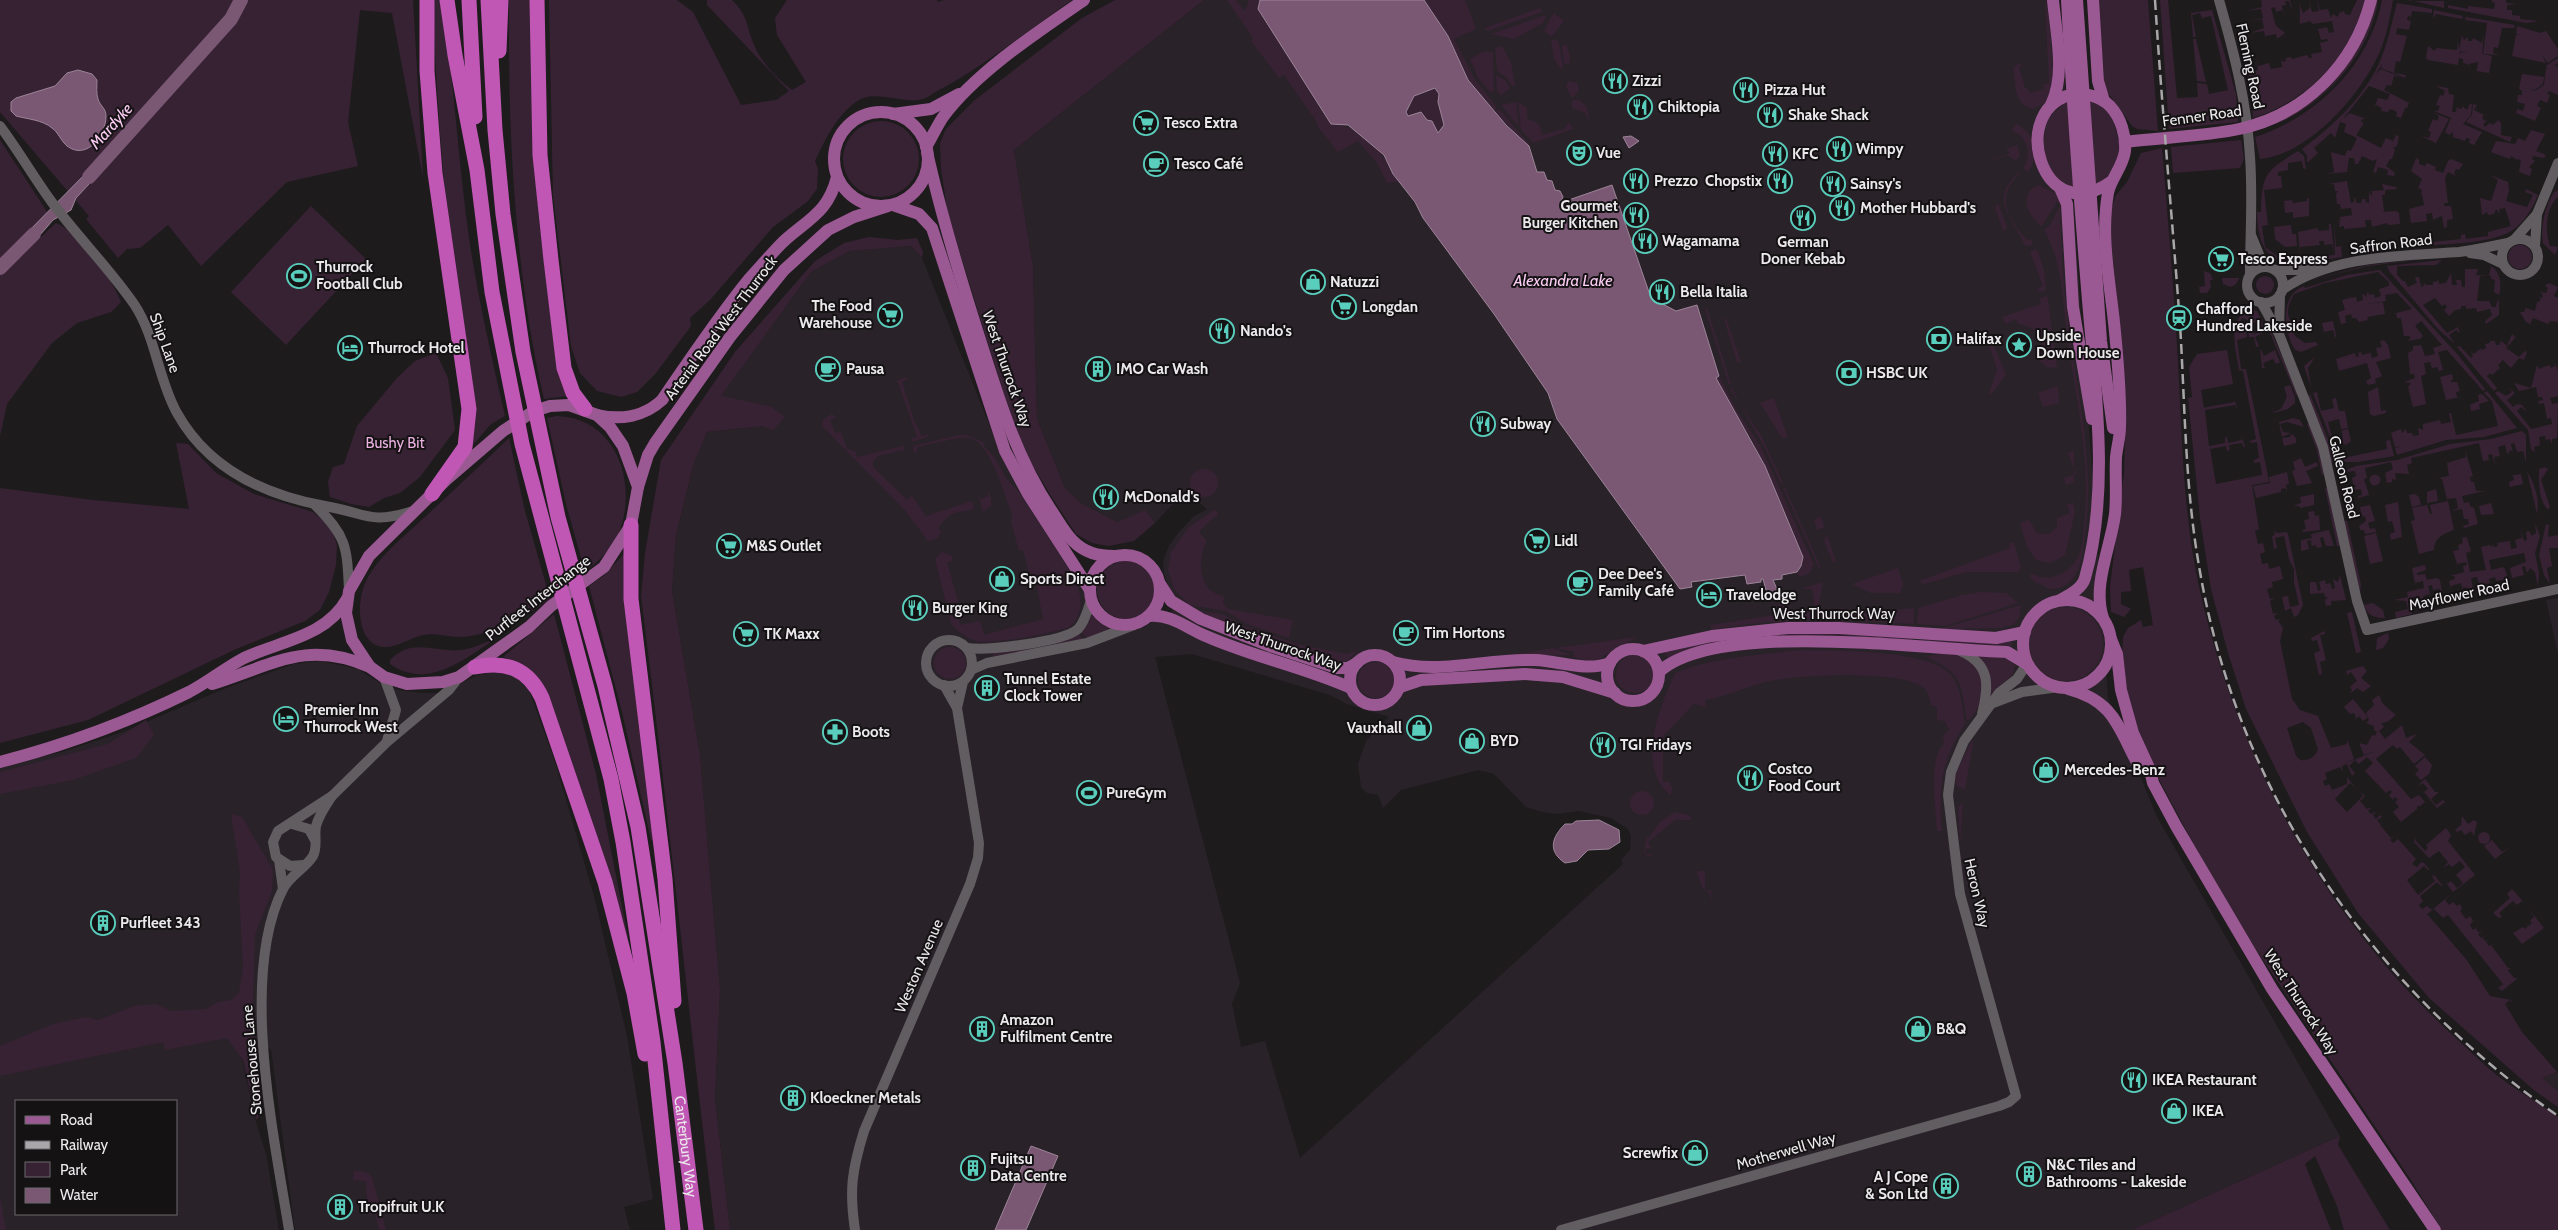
<svg xmlns="http://www.w3.org/2000/svg" width="2558" height="1230" font-family="Cabin,sans-serif">
<rect width="100%" height="100%" fill="#1e1b1d"/>
<g fill="#2a2229" fill-rule="evenodd">
<path d="M1204,0H2059L2108,698L2157,817L2340,1136L2132,1230H730L715,1098L720,990L700,755L672,591L676,535L693,466L707,432L763,426L770,406L720,397L811,272L850,251L911,246L922,258L998,446L1084,585L1093,614L1115,630L1139,629L1170,613L1179,602L1169,589L1164,573L1163,561L1169,546L1179,532L1193,517L1207,509L1185,491L1155,523L1145,511L1117,522L1081,503L1065,488L1037,419L1033,267L1014,150ZM1192,654L1330,695L1347,704L1389,717L1366,741L1358,764L1361,787L1367,793L1378,795L1383,808L1401,790L1478,770L1494,774L1526,807L1542,812L1558,814L1579,811L1611,818L1628,829L1631,837L1630,850L1621,860L1623,864L1300,1158L1265,1041L1241,1047L1232,1004L1240,983L1155,657Z"/>
<path d="M2558,598V654L2546,600Z"/>
<path d="M320,661L358,669L375,680L398,690L422,693H443L475,676L496,671L516,677L528,687L555,762L594,896L627,1036L653,1199L624,1207L630,1230H295L271,1049L229,1037L242,1059L255,1119L266,1154L279,1230H0V767L62,752L123,732L226,688L294,664ZM16,1101H176V1214H16Z"/>
<path d="M2558,1072V1091L2541,1078Z"/>
</g>
<g fill="#372234" fill-rule="evenodd">
<path d="M0,0H413L423,177L392,13L360,10L348,122L358,166L287,182L201,266L168,225L140,248L127,249L118,258L86,219L89,216L0,112Z"/>
<path d="M433,0H442C454,81 458,163 470,245C479,302 492,359 505,416L491,424L472,446C456,297 437,149 433,0Z"/>
<path d="M509,0H532L538,211L557,369L567,396L544,399C514,269 508,132 509,0Z"/>
<path d="M549,0H677L693,12L741,105L776,100L789,91L707,5V0H732C749,17 746,26 754,45C761,62 777,79 792,90L806,82L777,35L775,18L787,0H937L938,2L944,0H1072C1030,29 988,63 943,88C936,91 927,99 919,100C901,103 872,89 856,102C836,116 825,140 815,161L818,169L817,189L807,202L773,227L710,300L690,318L691,326L656,373L637,392L621,397L597,391L580,373L571,346L553,195Z"/>
<path d="M1115,0H1204L1014,150L1033,267L1037,419L1065,488L1081,503L1117,522L1145,510L1155,523L1134,541L1109,546L1092,543L1076,534L1051,496L1028,458L1013,423L948,215L941,169L940,143L946,129L975,100L1082,18Z"/>
<path d="M1227,0H1236L1245,11L1249,0H1260L1258,9L1331,124C1367,127 1382,153 1399,181L1387,183L1377,163L1358,141L1338,152L1318,127L1316,121L1284,75L1279,78L1251,41L1253,38Z"/>
<path d="M1424,0H1465L1476,29L1454,39L1475,80L1497,107L1494,111L1468,80L1448,36Z"/>
<path d="M2045,0C2050,10 2055,84 2050,96C2046,105 2038,106 2032,109C2012,102 2017,86 2013,69L2017,64L2024,65L2019,67L2025,88H2027L2030,93L2044,89L2043,84L2049,83Z"/>
<path d="M2098,0H2148L2158,131L2137,129L2132,126L2105,89Z"/>
<path d="M2160,0H2168L2177,98L2198,97L2197,83L2207,84L2209,94L2228,90L2211,16L2202,18L2200,13L2192,15L2196,37H2193L2191,13L2212,10L2236,94L2238,122L2169,129Z"/>
<path d="M2261,0H2290L2293,13L2289,1H2285L2286,5L2282,6L2284,17L2282,10L2276,12L2275,7L2271,8L2276,26L2285,33L2277,39L2276,34L2265,36L2264,31L2250,33L2264,28L2262,19L2249,21L2263,18L2261,9L2246,11L2262,7Z"/>
<path d="M2317,0L2320,10L2328,9L2331,18L2333,14L2338,17L2339,13L2344,11L2345,14L2350,15L2357,0H2366C2350,57 2309,100 2253,118L2251,95L2254,91L2245,63L2248,72L2258,70L2256,56L2258,66L2269,63L2271,69L2282,67L2281,59L2283,62L2286,61V58L2291,57L2292,59L2307,55L2309,58H2312L2311,54L2322,52L2320,43L2328,41L2327,39L2321,40L2318,29L2327,27L2329,33L2334,32L2332,21L2313,24L2310,21L2300,24C2299,17 2301,10 2299,3L2303,13L2310,8L2309,1L2312,12L2319,11Z"/>
<path d="M2377,0C2379,4 2375,14 2373,21C2358,66 2322,103 2279,123C2284,116 2300,111 2308,105C2344,79 2366,42 2377,0Z"/>
<path d="M2382,0H2393C2390,17 2387,33 2381,49C2363,93 2309,155 2260,159L2255,137C2317,117 2370,65 2382,0Z"/>
<path d="M2408,0L2444,1V8L2409,0Z"/>
<path d="M2492,0H2506V3L2517,4L2507,5V10H2512V15L2520,16V19L2539,21L2526,23L2448,8V5L2468,9V6L2494,9L2495,3L2492,2Z"/>
<path d="M2397,3L2432,9V13L2412,11L2411,17L2408,16L2407,20L2411,21L2409,30L2397,28L2396,34L2407,36L2400,62L2396,61L2394,73L2406,75L2405,78L2381,68L2382,64L2376,74L2381,69L2400,77L2394,76L2391,86L2387,85L2384,90L2409,103L2407,108H2405L2401,118L2396,116L2397,112L2393,110L2391,113L2393,110L2390,109L2388,112L2381,111L2382,108L2376,105L2374,108L2378,98L2387,100L2390,94L2369,86L2343,119L2350,113L2366,119H2362L2361,122L2364,123L2356,135L2381,148L2386,138L2393,141L2396,135L2399,136L2397,146L2393,148L2395,150L2392,159H2390L2386,166L2395,173L2394,176L2387,175L2388,170L2378,167L2376,173L2373,172L2377,159L2373,161L2362,156L2358,164H2355L2354,158H2349L2347,172L2326,174L2334,172L2331,152L2345,156L2347,150L2351,151L2357,138L2344,132L2346,124L2340,122L2335,138L2331,133L2314,148L2318,153L2307,163V156L2302,149C2335,124 2367,95 2382,56C2389,39 2392,21 2397,3Z"/>
<path d="M1540,8L1542,12L1487,31L1485,28Z"/>
<path d="M2434,10L2463,16L2462,19L2436,14L2433,19Z"/>
<path d="M1554,13L1564,21L1553,35L1550,36L1544,30Z"/>
<path d="M1546,15L1543,23L1514,39L1491,34Z"/>
<path d="M2466,17L2515,25L2514,28H2502L2498,48L2494,47L2493,53L2499,55L2483,54L2487,23L2465,20Z"/>
<path d="M2517,26L2540,33L2546,31L2558,49V56L2548,63L2542,55L2546,63L2512,56L2516,35H2520L2516,34Z"/>
<path d="M2484,33L2482,54L2492,56L2489,73L2477,71L2475,81L2478,62L2469,64L2468,68V64L2463,63V59L2459,58L2458,65L2428,60L2426,58L2428,46L2435,51L2436,48L2457,50L2458,42L2460,55L2461,52L2470,53L2459,51L2462,35L2464,40L2468,37V41H2472L2473,38L2482,43Z"/>
<path d="M2193,39H2196L2206,82L2197,81Z"/>
<path d="M1551,40H1556L1559,43L1563,67L1561,69L1554,59Z"/>
<path d="M1566,44L1570,57L1569,64L1564,63L1562,46Z"/>
<path d="M1502,46L1511,63L1515,85L1512,86L1507,78L1497,71L1495,48Z"/>
<path d="M1483,52H1493L1494,91L1490,92L1478,78L1470,59Z"/>
<path d="M2558,58V63L2553,66L2556,65L2558,68V95L2549,91L2547,94L2550,95L2547,103L2540,100L2537,106L2541,108L2535,121L2516,113L2517,109L2523,111L2525,104L2517,102L2518,95H2522V91L2519,89L2522,74L2544,77L2543,84L2535,90L2530,89L2535,91L2544,85L2546,69H2549L2546,68L2547,65Z"/>
<path d="M1496,75L1505,80L1510,88L1501,95L1497,91Z"/>
<path d="M1568,81L1577,83L1579,89L1574,97H1571L1566,86Z"/>
<path d="M2436,86L2448,88L2449,94L2454,95L2452,112H2456L2457,105V108L2462,109V106L2467,110L2470,104H2472L2471,115L2463,124L2482,132L2474,145L2469,143L2470,139L2466,138L2465,141L2453,137V132L2449,135L2445,132L2451,118L2434,111H2438L2440,106L2436,105L2440,95L2443,96L2445,91Z"/>
<path d="M1435,88L1439,94L1438,102L1444,125L1437,133L1432,121L1416,115L1408,116L1406,112L1414,96Z"/>
<path d="M1572,100H1579L1587,107L1589,119H1587L1586,113L1572,108Z"/>
<path d="M2093,101L2106,109L2114,123L2119,142V156L2107,178L2102,183L2070,186L2055,177L2046,162L2043,144L2048,118L2064,103Z"/>
<path d="M1516,102L1519,127L1501,105Z"/>
<path d="M1518,102L1527,108V118L1539,124L1542,135L1564,129L1569,122L1573,129L1533,143L1521,130Z"/>
<path d="M2473,104L2477,105L2474,110L2484,115L2482,118L2485,121L2488,120L2483,124L2485,127L2490,123L2493,125L2498,120L2501,123V135L2512,137L2510,142L2466,122L2472,115Z"/>
<path d="M1499,109L1530,145L1529,146L1495,112Z"/>
<path d="M2432,112L2449,119L2436,143L2421,136L2429,138L2431,132L2428,131L2433,119L2437,121L2439,116Z"/>
<circle cx="881" cy="159" r="38"/>
<path d="M2016,124C2034,130 2040,157 2028,172L2023,168C2033,153 2027,138 2012,130Z"/>
<path d="M2531,130L2545,134L2536,151L2546,155L2544,158L2533,156L2532,159L2535,161L2529,167L2532,169L2530,176L2519,172L2521,161L2519,159L2517,160L2511,156L2510,159L2491,152L2496,141L2515,144L2518,138L2525,141Z"/>
<path d="M0,140L48,213L18,242L26,251L56,223C81,234 111,277 121,302L111,312L77,323L52,343L7,404L0,436Z"/>
<path d="M2241,140L2244,159L2240,168L2173,173L2171,147Z"/>
<path d="M2017,145L2020,155L2016,161L2007,155L1976,165L2010,153L2006,149Z"/>
<path d="M2162,148C2168,220 2174,291 2178,363C2182,436 2183,510 2198,582C2235,756 2325,920 2458,1040C2472,1053 2487,1068 2503,1080C2521,1093 2540,1104 2558,1117V1230H2442L2409,1177L2253,945L2208,871L2133,731L2122,655L2123,637L2128,628L2141,620L2143,627L2153,625L2143,567L2129,570L2131,591L2121,592V604L2131,609L2124,617L2111,612L2110,587L2124,473L2126,401L2112,249L2111,210L2116,195L2127,182L2141,153Z"/>
<path d="M2298,151L2304,156L2306,169L2303,168L2302,161L2288,163V170L2278,172V176H2281L2282,188L2264,190L2268,225L2262,226L2265,247L2281,259L2335,255L2334,221L2336,247L2341,246L2342,257C2295,264 2258,276 2257,212H2261C2262,173 2266,171 2298,151Z"/>
<path d="M2416,158L2419,160V164L2425,166L2427,163L2436,167L2435,170L2443,173L2448,161L2451,159L2463,164L2459,170L2456,169L2454,173L2456,176L2448,172L2445,178L2448,203H2444V206H2451L2453,219L2447,220V227L2444,228L2442,216L2433,220L2432,213L2426,214L2427,221L2411,223L2409,209L2424,205L2422,194H2419L2422,193L2421,189L2418,188L2422,179L2411,171Z"/>
<path d="M2020,172C2019,175 2012,181 2009,187C1999,208 2014,224 2027,240L2031,239L2033,245L2025,246C2015,220 1986,199 2020,172Z"/>
<path d="M2490,175L2508,182L2509,191L2506,201L2527,207L2533,195L2525,192L2526,189L2538,195C2533,207 2525,221 2514,229C2495,244 2443,244 2419,246L2415,244L2413,238L2423,237L2424,243L2461,239V235L2465,234L2466,239L2488,236V232L2511,226L2505,208L2499,209L2500,214L2496,209L2494,214L2488,215L2487,212L2482,215L2480,198L2491,201L2498,180Z"/>
<path d="M2347,181L2351,203L2354,202V196L2357,203H2361L2362,199H2365L2366,202L2369,203V192L2372,196V191L2384,190L2382,184L2396,187L2397,189L2385,190V195H2382L2384,211L2381,212L2396,211L2399,213L2400,224L2388,225L2387,223L2372,227L2371,220H2365L2366,227L2344,229V226L2339,227L2340,217L2354,215H2352L2351,208L2341,209L2340,204H2337L2336,194L2338,191H2335L2334,184H2328Z"/>
<path d="M2038,185L2054,192L2060,202H2057L2041,227C2031,215 2021,206 2030,190Z"/>
<path d="M2558,190V197C2545,208 2545,231 2550,246L2558,247L2555,255L2543,243C2540,227 2545,207 2554,192Z"/>
<path d="M2307,198H2309V216L2293,218V212L2285,213L2284,201L2292,200L2293,203L2307,201Z"/>
<path d="M1998,203L2007,227L2004,232L1995,208Z"/>
<path d="M311,206L366,259L286,345L231,292Z"/>
<path d="M2060,206C2061,243 2063,279 2067,316C2077,394 2095,457 2085,537C2083,553 2081,575 2066,585C2057,591 2047,590 2039,583L2037,584L2030,577L2031,574C2036,574 2037,577 2042,577C2054,580 2071,570 2077,559C2083,549 2083,537 2084,526C2091,465 2078,409 2069,348C2062,308 2065,267 2044,230L2050,225Z"/>
<path d="M2329,224H2331L2334,254L2332,244L2324,245V241H2319L2320,245L2300,247V255L2298,232L2318,228V231L2329,230Z"/>
<path d="M2291,225L2292,234H2296L2297,246L2285,247L2275,239L2274,227Z"/>
<path d="M869,237L898,240L917,238L923,252L922,258L911,246L850,251L811,272L721,396L770,406L785,417L773,430L763,426L707,432L693,466L676,535L672,591L700,755L720,990L715,1098L730,1230H715C689,1019 668,807 641,596L645,553L661,460L735,352L815,261L844,243Z"/>
<circle cx="2520" cy="257" r="12"/>
<path d="M2034,250L2038,251L2044,270L2046,289L2043,292L2038,291L2037,289L2043,286L2030,252Z"/>
<path d="M2440,257L2368,266L2308,281L2368,265Z"/>
<path d="M2442,260L2436,265L2397,266V275L2403,281H2405L2408,287L2417,283L2415,277H2419L2421,286L2423,287L2424,283L2426,285H2433V282L2438,281V277L2439,284L2446,283L2451,273L2452,285H2457L2456,280H2461L2462,287H2465V269H2478L2476,275L2489,276L2491,266C2501,273 2502,285 2499,295L2494,292L2495,280L2491,279V276H2480L2477,301H2489L2492,307H2496L2497,301L2499,300V315L2486,324L2485,321L2492,315L2490,309L2477,312L2476,308L2466,309V306H2461V309L2455,310L2449,316L2444,310L2447,307L2445,304L2442,306L2435,298L2423,305L2447,333L2458,327L2460,333L2456,330L2449,335L2455,344L2438,329L2389,271L2387,266Z"/>
<path d="M2380,270L2459,356L2485,389L2483,391L2447,350L2438,352L2443,370L2439,371L2437,367L2432,368L2430,362L2424,363L2426,374L2421,376L2426,404L2413,407L2408,387L2411,383L2404,382L2415,378L2414,374H2410L2408,353L2413,350V346L2421,345L2425,356L2435,354L2433,348L2442,345L2421,321L2415,326L2423,336L2420,339L2407,341L2410,339V336H2404L2401,318H2397L2396,313L2412,309L2397,293L2385,295L2386,301L2361,305L2383,302L2385,314L2367,317L2368,320L2359,322L2356,318H2352L2351,314L2345,316L2346,323L2341,324L2338,312L2345,310L2342,300L2350,298V295L2351,298L2356,297L2357,302L2363,300L2362,293L2366,297L2368,291L2369,295L2374,294L2375,298L2381,296L2379,289L2389,286V282L2378,272L2325,283L2294,294C2289,304 2285,312 2291,322L2300,320L2302,317L2305,332L2301,327L2293,329L2295,336L2305,343L2316,342L2318,345L2301,352L2295,350C2284,332 2279,295 2304,286L2305,288L2347,275Z"/>
<path d="M2204,271L2210,273L2213,280H2210L2211,287L2207,293H2200L2199,287L2205,286Z"/>
<circle cx="2265" cy="285" r="9"/>
<path d="M2222,278H2239V279L2235,285L2230,287L2223,284Z"/>
<path d="M2549,283L2558,287L2554,296L2558,298V322L2550,321L2548,324L2533,318L2530,324L2526,322L2520,312H2524L2526,308L2535,311L2537,302H2539L2541,299L2538,297L2542,298L2543,295L2540,292L2546,293L2548,288L2545,286Z"/>
<path d="M2046,296L2048,298L2057,368L2047,367L2038,360C2048,341 2038,326 2018,324L2016,319L2006,324L2002,317L2041,304L2039,299Z"/>
<path d="M1707,308L1731,384L1729,385L1705,309Z"/>
<path d="M2247,309L2257,311L2265,327L2261,329L2263,333L2255,337L2259,346L2256,347L2254,337H2249L2248,331L2256,334L2259,324L2242,318L2238,327L2246,330L2247,337L2237,340L2241,369H2246L2268,476L2269,482L2252,485L2259,529L2255,531L2258,544L2263,543L2265,552L2260,554L2262,564L2268,563L2269,569L2280,566L2283,579L2272,582L2273,587L2267,589L2270,599L2275,598L2270,601L2273,614L2278,613L2274,616L2276,620L2282,618L2278,621L2283,628L2280,641L2292,699L2300,710L2318,716L2331,748L2347,744V739L2354,759L2344,764L2378,750L2364,755L2359,743L2367,745L2372,735L2375,736L2377,732L2374,730V726L2366,723L2369,720L2368,717L2363,721L2359,716L2355,720L2356,717L2354,713L2350,714L2344,707L2353,699L2368,717L2366,713L2374,705L2372,700L2379,695L2383,704L2396,715L2387,722L2381,723L2384,727L2379,731L2385,739L2402,725L2406,738L2417,734L2409,742L2425,755L2414,764L2400,747L2397,749L2393,745L2376,759L2411,799L2419,795L2425,802L2420,806H2417V809L2401,822L2393,812L2399,807L2395,802L2398,800L2395,797L2393,800L2389,795L2392,792L2390,790L2386,793L2365,771L2373,763L2367,757L2359,764L2355,760L2349,766L2355,773L2352,776L2347,764L2342,766L2343,772L2340,767L2325,773L2327,779L2323,781L2325,786L2329,784L2332,790L2347,784V777L2355,787L2350,783L2335,799L2347,812L2363,796L2360,791L2365,796L2360,801L2367,809L2372,807L2368,811L2371,814L2377,811L2373,815L2376,819L2380,815L2382,817L2377,820L2380,824L2384,821L2380,825L2391,838L2394,837L2390,840L2393,843L2398,839L2416,859L2412,864L2417,867L2421,862L2424,863L2429,869L2428,870L2424,866L2407,880L2418,895L2435,881L2432,876L2434,875L2442,885L2441,886L2437,882L2420,896L2423,901L2419,905L2422,909L2427,906L2432,910L2451,894L2445,900L2449,905L2453,902L2457,906L2460,904L2462,909L2460,911L2466,919L2470,916L2473,921L2470,925L2473,930L2478,927L2476,929L2478,932L2482,931L2478,934L2481,938L2485,936L2483,938L2485,941L2489,940L2486,942L2489,946L2491,945L2508,968H2511L2508,970L2510,974L2514,972L2511,974L2514,978H2518L2502,991L2498,988L2503,984L2448,915L2443,918L2434,909L2427,914L2466,959L2490,996L2511,1000L2514,1005L2510,1000L2505,1004L2522,1032L2557,1072L2542,1078L2558,1091V1107L2535,1091L2429,998L2358,913L2307,832L2246,709L2228,653L2211,589L2200,518L2188,398L2192,397L2189,367L2197,354L2227,350L2233,384L2201,390L2204,408L2207,407L2235,402L2234,396L2237,409L2235,405L2205,410L2209,446L2225,443V438L2227,437L2228,443L2242,440L2241,435L2245,446L2244,448L2242,443L2229,445L2230,450L2227,451L2226,446L2210,449L2216,484L2262,475L2260,462L2254,463V460L2259,458L2257,442L2251,443L2250,441L2256,439L2243,371L2237,370H2239C2236,350 2227,323 2247,309ZM2303,722L2311,728L2318,749C2315,758 2308,761 2300,760L2296,756L2287,728Z"/>
<path d="M2264,315L2298,394L2296,395L2263,316Z"/>
<path d="M1726,318L1741,362H1737L1724,319Z"/>
<path d="M2333,321L2336,336L2335,338L2333,330L2324,332L2322,323Z"/>
<path d="M1988,333L2006,374L1992,394L1989,393L1997,370L1986,334Z"/>
<path d="M2512,334L2517,339L2515,338L2506,348L2519,357L2525,351L2527,352L2524,360L2519,358L2511,368L2503,360L2498,365L2500,368L2492,375L2490,373L2487,376L2497,388L2494,391L2457,347L2460,346L2471,358L2473,356L2470,351L2473,354L2477,352L2476,348L2477,351L2481,349L2480,346L2482,350L2486,348L2485,344L2490,343V341H2495L2496,345H2499L2501,341L2507,346Z"/>
<path d="M2384,340L2388,345L2391,358L2376,362L2382,376L2375,379L2376,383L2368,385L2366,381L2371,378L2367,363L2339,371L2336,359L2355,353L2356,357L2359,356L2358,353L2361,352L2362,355L2370,353V351L2372,358L2378,356L2376,348L2382,347L2380,341Z"/>
<path d="M2260,348L2264,356L2275,350L2280,362L2276,364L2273,359L2263,363L2265,368H2262Z"/>
<path d="M436,353L448,378L455,430L420,477L400,493L384,498L369,507L351,504L330,497L328,482L333,467L344,464L357,426L397,378L415,361Z"/>
<path d="M2315,357L2308,368L2311,387L2304,366Z"/>
<path d="M2555,363L2558,371V396L2550,398L2552,404L2558,403L2557,438L2552,439V444L2550,439L2546,440L2547,445L2545,436L2539,437L2540,445L2534,447L2535,453L2531,449L2528,430L2495,393L2498,391L2506,396L2512,392L2508,387L2515,393L2507,400L2513,407L2517,404L2522,405L2527,412L2521,407L2517,411L2531,429L2552,424L2551,418L2547,419L2544,403L2539,404L2538,401L2543,400L2542,397H2538L2536,387L2519,391L2514,383L2531,388L2537,365L2539,369L2549,365L2551,368L2555,366Z"/>
<path d="M2452,374L2453,379L2450,382H2457L2460,391L2456,392L2457,397H2461L2446,400L2440,377Z"/>
<path d="M1719,376L1736,409L1761,447L1814,565L1809,574L1799,577L1797,572L1801,566L1803,557L1788,520L1752,439L1733,411L1716,378Z"/>
<path d="M905,377L908,379L902,382L915,423L922,436L928,434L929,436L913,442L911,439L917,437L898,382L893,383Z"/>
<path d="M2290,385L2295,397V403L2288,409L2274,413L2270,403L2274,412L2281,409L2287,397L2284,387Z"/>
<path d="M2058,386L2059,403L2043,407L2038,393Z"/>
<path d="M1732,387L1740,405L1762,437L1783,483L1781,484L1765,448L1730,388Z"/>
<path d="M2378,387L2381,411L2386,410V413L2374,416L2370,414L2368,392Z"/>
<path d="M2487,391L2517,428L2484,437L2446,440L2397,455L2395,448L2401,446L2395,447L2391,433L2401,429L2402,433L2406,429L2407,433H2412L2413,436L2419,435L2418,428L2423,430V424L2440,420L2441,424L2451,422L2449,413H2451L2456,435L2498,426L2492,401L2484,393Z"/>
<path d="M2317,392L2321,411L2334,408L2332,399L2336,398L2339,411H2345L2348,428L2341,429L2339,419L2328,422L2335,448L2348,457L2387,449L2386,441L2390,440L2394,456L2358,462H2337L2332,442L2313,393Z"/>
<path d="M2310,394L2329,442L2334,462L2331,463L2308,397Z"/>
<path d="M2482,394L2489,401L2479,404L2480,409L2471,411L2470,405L2479,401L2478,395Z"/>
<path d="M1774,398L1788,438H1782L1760,403Z"/>
<path d="M832,414L836,418L830,420L835,433L841,432L847,449L856,452L857,457L903,446V442L905,455L903,450L878,456L873,461V467L907,500L912,496L926,516L972,501L974,509L954,513L944,520L938,529L941,531L938,538L928,541L904,509L822,426L823,420Z"/>
<path d="M557,416C617,418 639,485 618,535C611,550 598,561 585,572L566,504L547,418Z"/>
<path d="M2293,418L2300,420L2304,427L2287,422L2280,424L2283,432L2291,433L2282,437L2279,422Z"/>
<path d="M2310,422L2321,450L2326,474L2322,475L2317,450L2307,424Z"/>
<path d="M2348,429L2351,441L2346,445L2343,443L2342,430Z"/>
<path d="M2522,431L2526,435V462L2523,451L2517,452L2514,443L2511,444L2513,453L2511,450L2507,454L2505,445L2498,447L2500,456L2494,457L2495,466L2492,454L2488,455L2489,460L2483,461L2479,443L2411,458L2412,463L2407,465L2409,474L2395,473L2396,480L2392,479V482L2387,483L2385,473L2393,469L2391,462L2365,468L2367,478L2364,479L2369,495L2358,498V496L2362,495L2361,489L2346,491L2357,486L2353,484L2352,478L2356,476L2355,471L2339,473L2356,466L2397,460L2450,444L2491,439Z"/>
<path d="M2292,434L2296,438V443L2284,446L2282,438L2290,437Z"/>
<path d="M959,435H967L985,443L983,445L995,458L1006,478L1018,491L1076,580C1081,596 1085,615 1069,627C1054,633 990,645 976,641C967,638 955,630 951,623L935,559L942,552L952,556V561L947,562L962,616L959,618L960,625L980,621L984,635L1043,619L1035,576L1030,577L1023,550L1019,551L1011,522L1012,514C1004,495 991,443 970,438C958,436 930,445 917,447V453L914,452L913,446Z"/>
<path d="M509,438L525,511L550,599C526,616 495,634 464,637C451,638 437,632 423,635C410,638 397,648 383,647C357,644 357,604 364,586C375,558 405,536 426,516C454,490 482,464 509,438Z"/>
<path d="M176,443L188,444L216,473L254,494L313,512L331,527L337,545L336,565L329,592L320,610L305,621L236,649L88,720L0,743V488L93,500L189,509Z"/>
<path d="M2465,450L2473,476L2470,477L2471,482H2474L2476,491H2485L2462,496L2464,503L2469,502L2470,506L2474,508L2478,524L2464,528L2463,526L2469,524L2468,519H2464L2462,509L2452,511L2458,508L2456,498L2447,499L2442,479L2438,478L2449,476L2447,463L2466,457Z"/>
<path d="M2074,451V482L2066,485L2064,478L2076,474L2068,453Z"/>
<path d="M2301,458L2305,467L2317,462L2318,466L2306,471L2312,483L2297,486L2292,471L2295,470L2293,462Z"/>
<path d="M2545,467L2548,469L2541,480L2550,507L2548,510C2538,499 2539,482 2539,469Z"/>
<circle cx="1204" cy="483" r="14"/>
<path d="M2527,471C2534,484 2540,497 2537,514Z"/>
<path d="M2287,472L2289,484L2286,485L2287,491L2285,488L2281,489V492L2256,498L2253,486L2270,483L2269,477Z"/>
<path d="M2521,474L2523,484L2510,487L2509,482L2514,480L2513,476H2509Z"/>
<circle cx="2375" cy="480" r="5.5"/>
<path d="M1783,488H1785L1821,568H1819Z"/>
<path d="M2325,488L2329,489L2341,546H2337Z"/>
<path d="M2436,489L2438,501L2427,503V492Z"/>
<path d="M988,491L991,498V506L983,512L978,494L981,499L988,496Z"/>
<path d="M2314,494V505L2300,508L2299,506H2295V505L2301,503L2300,497Z"/>
<path d="M2415,494L2419,497L2421,505L2412,507L2409,495Z"/>
<path d="M2448,501L2454,530C2444,533 2434,538 2434,550L2419,554L2411,521L2415,520L2412,508L2427,505L2430,514H2432L2430,505Z"/>
<path d="M2073,502L2075,512L2065,555L2051,563L2036,560L2027,547L2020,523L2029,520L2037,533L2049,534L2057,527V518L2070,513L2067,505Z"/>
<path d="M2398,502L2402,537L2391,540L2390,534L2395,532L2392,521L2388,522L2385,505Z"/>
<path d="M2491,503L2494,514L2481,515L2479,506Z"/>
<path d="M2370,505L2375,521L2368,523L2370,529L2375,528L2376,532L2365,534L2364,530H2360L2359,526L2366,521L2365,516L2362,517L2360,507Z"/>
<path d="M1214,510L1218,513L1217,517H1214L1199,532L1207,541C1199,554 1198,579 1210,590C1214,593 1219,595 1224,597L1223,603L1228,609L1293,620L1289,638L1247,624L1226,611L1189,605L1174,589L1168,570L1171,552L1188,528Z"/>
<path d="M2314,511L2315,516L2319,515L2320,530L2303,532L2302,530L2306,529L2304,520L2309,519L2308,512Z"/>
<path d="M1820,516L1825,527L1817,530L1814,520Z"/>
<path d="M2343,521H2347L2361,585L2360,592Z"/>
<path d="M2535,523L2540,536L2535,553L2539,573L2538,587L2535,572L2530,568L2527,573L2525,566L2522,567L2524,575L2512,578L2510,568L2526,562L2524,553L2489,560L2491,570L2503,567L2505,569L2508,579L2496,581L2495,577L2489,579L2490,583L2479,585L2477,577L2471,578L2473,589L2463,587V591L2461,583L2451,586V590L2449,581L2455,579L2454,576H2450L2464,572L2463,566L2467,565L2466,562L2457,564L2453,551L2459,550L2458,545L2463,543L2462,538L2457,539L2466,537L2467,538L2471,551L2466,553L2470,572L2486,570L2481,547L2489,545L2492,547V544L2494,547L2498,546L2497,543L2510,541L2511,549L2517,548L2515,540L2522,538L2520,528L2524,541L2527,540L2526,532L2529,531L2532,536L2536,533Z"/>
<path d="M2546,524L2549,525L2548,537L2558,535V548H2549L2552,566L2547,568L2550,584L2544,575L2539,555Z"/>
<path d="M2329,530L2334,546H2326L2323,537L2320,538L2322,547L2317,548L2316,545L2312,546V549L2311,540L2307,541L2309,549L2301,551V540L2312,538L2311,534Z"/>
<path d="M2274,531L2277,533L2286,532L2288,534L2303,605L2298,615L2294,617L2291,608L2285,611L2282,597L2288,596L2290,607L2299,605L2294,582V569L2289,559L2284,536L2275,538L2277,548L2274,549L2272,536L2275,535Z"/>
<path d="M2376,533L2383,561L2370,564L2364,536Z"/>
<path d="M1827,535L1836,561L1833,562L1824,541Z"/>
<path d="M2009,542L2014,543C2017,551 2018,558 2021,566L2018,572H1966L1924,584L1919,581L2010,548Z"/>
<path d="M624,554L654,840H651L622,712L589,586L603,576Z"/>
<circle cx="1126" cy="590" r="29"/>
<path d="M2425,565L2426,570L2417,573V575L2425,574L2427,580L2437,578L2440,580L2442,592L2439,589L2433,590L2432,585L2428,586L2430,594L2423,596L2424,599L2421,600L2419,596L2410,598L2412,614L2396,618L2395,612L2408,609L2406,601L2394,600L2408,597L2407,592L2424,588L2423,581L2415,583L2412,568Z"/>
<path d="M1898,568L1903,584L1900,593H1871L1852,584Z"/>
<path d="M2340,575L2346,600L2331,601V605L2326,606L2325,600L2328,597H2325L2324,593L2310,594V582H2316L2318,591L2321,590L2319,582L2325,580L2326,584L2330,583L2329,579L2332,589L2335,588L2333,579L2338,582Z"/>
<path d="M1823,582L1816,619L1771,622L1711,629V625L1774,615L1773,608H1778L1780,599L1787,600L1790,612L1815,607L1812,589H1800Z"/>
<path d="M1981,592L2006,593L2018,603L1945,626L1917,624L1918,608L1962,595Z"/>
<path d="M2373,603L2383,610L2385,618C2374,618 2368,616 2364,605Z"/>
<path d="M2021,605L2019,618L2013,625L2002,628L1940,629Z"/>
<circle cx="2066" cy="644" r="37"/>
<path d="M1828,608L1829,611L1841,608L1865,613L1864,608L1883,611L1914,608V624L1818,619L1819,610L1825,611Z"/>
<path d="M1200,611L1223,614L1239,624L1296,644L1347,654L1358,650L1347,661L1330,662L1199,613Z"/>
<path d="M2352,612L2361,652L2356,653L2347,613Z"/>
<path d="M554,614L596,774L628,937L624,938L530,670L503,657Z"/>
<path d="M1091,615L1109,629L1087,639L1081,631Z"/>
<path d="M2324,631L2325,634L2320,635L2326,660L2320,662L2322,674L2319,675L2314,653L2320,651L2317,640L2312,641L2311,638Z"/>
<path d="M1798,632L1912,637V641L1836,635L1797,636L1680,653L1669,659L1664,652L1707,642Z"/>
<path d="M2388,633L2389,639L2383,648L2376,650L2377,638Z"/>
<path d="M1079,634L1083,640L994,656L993,653L1067,639Z"/>
<path d="M498,637C466,658 428,691 390,664V660C413,637 435,653 461,650C473,649 486,642 498,637Z"/>
<path d="M1637,637C1630,642 1622,643 1615,648C1597,662 1596,663 1573,657L1574,652L1555,648Z"/>
<path d="M1928,638L2012,642V646L1928,641Z"/>
<circle cx="950" cy="663" r="16"/>
<path d="M1553,648L1571,655L1500,657Z"/>
<path d="M1801,650C1835,651 1932,649 1952,676C1962,689 1962,709 1965,724C1941,759 1938,790 1942,831H1937C1936,811 1928,756 1944,744L1943,736L1949,730L1945,721L1937,720V707L1931,705C1930,701 1929,694 1926,690C1910,669 1801,675 1775,680C1751,684 1730,696 1705,700L1706,707L1694,704L1663,736V782H1670L1672,789L1670,795C1635,765 1660,707 1675,673C1715,657 1759,655 1801,650Z"/>
<path d="M1940,654C1947,655 1957,654 1964,656C1990,666 1986,704 1969,720H1967C1960,682 1964,674 1926,657Z"/>
<circle cx="1635" cy="674" r="19"/>
<path d="M1978,656L2007,658L2015,665L2013,674L1991,694Z"/>
<circle cx="1376" cy="680" r="18"/>
<path d="M2363,666L2367,671L2361,678L2371,686L2363,692L2357,688L2350,694L2352,690L2350,687L2357,681L2351,672L2347,675L2346,671Z"/>
<path d="M146,720L154,735L136,758L73,780L0,794V772L108,744Z"/>
<path d="M1972,740L1973,742L1965,790L1957,786L1955,781L1957,771Z"/>
<path d="M2425,757L2432,765L2429,774L2421,780L2415,774L2419,770L2415,766Z"/>
<path d="M2425,779L2435,792H2439L2431,799L2436,805L2443,800L2445,802L2437,808L2424,792L2428,789L2423,783L2417,786Z"/>
<circle cx="1642" cy="803" r="12"/>
<path d="M1963,803L1960,842L1958,807Z"/>
<path d="M1675,812L1689,815L1692,820H1675L1648,842L1651,848L1645,849L1646,855L1652,854L1650,857L1646,856L1644,851L1647,837L1649,838L1660,822Z"/>
<path d="M231,814L242,817L273,870L272,891L255,935L252,1028L262,1099L261,1114L256,1120L243,1060L227,1038L165,1050L163,1042L0,1076V1046L53,1024L86,1017L98,1020L134,1006L156,1004L171,1011L206,1009L218,1002L232,1000L239,992L243,968L239,891L240,872Z"/>
<path d="M2462,816L2468,824L2474,820L2477,822L2474,836L2471,831L2465,835L2461,830L2457,832L2455,830L2461,825Z"/>
<path d="M2446,828L2451,835L2448,841L2475,875L2453,892L2447,884L2451,881L2457,888L2463,883L2456,875L2465,867L2460,861L2452,867L2449,864L2443,868L2448,862L2439,851L2429,858L2414,842L2416,838V841L2425,851L2428,848L2426,845Z"/>
<circle cx="2484" cy="838" r="6"/>
<path d="M2492,840L2502,852L2510,847L2495,859L2484,846Z"/>
<path d="M1698,871H1705V890H1711L1712,901L1709,892L1703,889L1697,873Z"/>
<path d="M2506,882L2526,905L2522,901L2517,905L2513,901L2499,913L2502,917L2499,918L2493,913L2510,898L2507,894L2512,889Z"/>
<path d="M2529,909L2544,928L2522,944L2513,933L2523,927L2525,929L2528,926L2527,923L2529,926L2532,923L2530,921L2534,917Z"/>
<path d="M2340,1136L2338,1145L2390,1230H2344L2337,1206L2315,1156L2305,1164L2331,1230H2132Z"/>
<path d="M354,1171L366,1172L372,1177L386,1230H379L375,1214L368,1215L366,1181L353,1180Z"/>
<path d="M0,1197L6,1230H0Z"/>
</g>
<g fill="#7a5874" stroke="#9c8498" fill-rule="evenodd">
<path d="M1260,0H1424L1448,36L1468,80L1506,125L1529,146L1537,172H1544L1547,180L1552,181L1555,190L1560,191L1563,197L1560,203L1612,185L1651,298L1676,311L1697,305L1719,376L1716,378L1765,466L1803,557L1801,566L1797,572L1782,575V579L1773,580L1777,589L1771,595L1766,590L1763,579H1761V582L1747,584L1745,575L1691,582L1692,587L1680,589L1557,419L1548,393L1494,314L1423,218L1415,202L1393,174L1384,155L1348,125L1331,124L1258,9ZM1435,88L1439,94L1438,102L1444,125L1438,133L1432,121L1427,120L1421,112L1408,116L1406,112L1414,96Z"/>
<path d="M78,70L92,74L97,80C97,86 96,93 98,99C100,106 106,108 106,116C106,135 87,161 67,146C61,141 58,132 52,128C43,120 27,119 16,116L11,111V102L16,98L55,86L67,73Z"/>
<path d="M1631,136L1639,141L1629,148L1623,137Z"/>
<path d="M100,159L103,169L76,198L71,210L53,220L26,251L18,242Z"/>
<path d="M1599,820L1619,830L1620,842L1609,849L1588,850L1577,861L1565,863C1547,851 1552,837 1565,824H1572L1576,821Z"/>
<path d="M1031,1146L1058,1156L1026,1230H995Z"/>
</g>
<g fill="none" stroke-linecap="round" stroke-linejoin="round">
<g stroke="#7a5874" stroke-width="14">
<path d="M89,177L231,19L241,0"/>
<path d="M0,268L34,234"/>
</g>
<g stroke="#615d60" stroke-width="10">
<path d="M2219,0C2234,52 2247,103 2250,157C2253,196 2250,236 2250,275"/>
<path d="M0,126C18,150 33,176 51,201C77,236 109,268 134,304C156,337 158,379 177,413C208,469 265,495 325,506C366,513 370,525 413,511"/>
<path d="M2251,235L2260,257L2269,267"/>
<circle cx="2520" cy="257" r="18"/>
<path d="M2514,240L2537,214"/>
<path d="M2535,246L2537,214L2558,163"/>
<path d="M2470,253L2484,255L2503,264"/>
<circle cx="2265" cy="285" r="18"/>
<path d="M2275,270H2315"/>
<path d="M2282,290C2332,255 2401,256 2459,252C2476,250 2492,246 2508,243"/>
<path d="M2261,302L2279,334L2323,447L2357,601L2367,630L2558,589"/>
<path d="M2279,331L2280,295"/>
<path d="M315,505C347,537 347,546 349,591"/>
<circle cx="949" cy="663" r="23"/>
<path d="M967,648C987,651 1063,642 1078,629C1085,622 1088,609 1091,600"/>
<path d="M1960,651C1991,664 1989,686 1982,714"/>
<path d="M971,670L987,663L1087,643L1134,625"/>
<path d="M384,677L396,710L387,741"/>
<path d="M1993,703L2022,692L2059,687"/>
<path d="M957,708L963,682"/>
<path d="M292,824L309,829L315,840"/>
<path d="M279,860L283,889"/>
<path d="M303,865L290,866L276,857L273,842L278,831L332,796L387,742L449,690L459,677"/>
<path d="M289,1230C274,1136 239,976 283,889C290,875 306,868 313,856C318,847 314,836 316,826C319,815 326,805 332,796"/>
<path d="M855,1230C849,1190 852,1170 864,1131L970,884L978,858L979,843L957,708L944,685"/>
<path d="M1561,1230L1999,1106L2009,1102L2016,1096L1960,894L1948,795L1951,772L1964,741L1999,693L2017,679L2027,664"/>
</g>
<g stroke="#9b5993" stroke-width="12">
<path d="M2077,0L2101,341L2113,428"/>
<path d="M2093,0L2098,81L2104,101"/>
<path d="M2051,105C2066,75 2056,33 2053,0"/>
<circle cx="881" cy="159" r="47"/>
<path d="M893,114L931,109L959,94"/>
<path d="M2125,142C2162,137 2201,137 2239,129C2305,115 2355,64 2371,0"/>
<path d="M926,147C932,137 937,126 943,117C975,73 1039,31 1084,0"/>
<path d="M927,152C942,219 962,284 983,349C1001,406 1018,460 1051,510C1058,520 1064,532 1073,541C1085,553 1098,556 1114,556"/>
<path d="M2060,188L2067,204L2073,307L2092,419"/>
<path d="M893,205L919,214L932,228L1005,451L1028,494L1090,590"/>
<path d="M569,405L597,415L610,427L623,446L638,487L631,525L604,567L551,606L529,627L459,677L443,682L407,684L384,677L370,667L352,640L346,613L349,591L369,556L446,480L503,431L534,411L550,406Z"/>
<path d="M597,415C620,420 644,417 662,400C690,359 718,317 749,279C760,267 771,254 783,242C808,219 828,213 837,177"/>
<path d="M638,487L648,455L655,443L730,337L784,270L828,230L854,217L888,206"/>
<circle cx="1125" cy="590" r="35"/>
<path d="M1160,584L1171,601L1201,619L1270,646L1337,668H1348L1357,663"/>
<path d="M2060,600C2069,595 2082,589 2085,578C2111,488 2094,380 2087,288C2079,192 2072,96 2067,0"/>
<circle cx="2067" cy="644" r="44"/>
<path d="M1149,616C1168,614 1183,625 1199,633C1248,656 1302,666 1351,688"/>
<path d="M2103,618C2092,585 2111,547 2115,514C2117,495 2115,476 2116,457C2117,447 2120,437 2120,427C2121,396 2118,363 2115,332C2111,288 2100,238 2108,193C2111,178 2123,167 2125,151C2126,135 2121,118 2110,106C2101,97 2087,93 2075,94C2006,105 2041,233 2112,181"/>
<path d="M2111,639L2117,654L2121,690L2133,733L2150,770L2153,783L2176,826L2272,989L2435,1230"/>
<circle cx="1633" cy="675" r="26"/>
<path d="M1643,651L1712,636L1788,628H1839L1996,638L2025,632"/>
<circle cx="1375" cy="680" r="25"/>
<path d="M1393,662C1439,675 1488,658 1535,660C1560,661 1586,672 1610,663"/>
<path d="M1659,672C1717,619 1928,650 2007,652L2027,664"/>
<path d="M212,684C273,665 307,639 370,667"/>
<path d="M1400,687L1421,680L1525,674L1563,677L1615,693"/>
<path d="M2068,689C2115,701 2118,728 2139,766"/>
<path d="M0,762C66,745 128,722 189,692C208,682 225,668 244,658C280,641 326,637 347,599"/>
</g>
<g stroke="#c157b5" stroke-width="15">
<path d="M427,0V71L435,173L469,409L465,447L432,494"/>
<path d="M447,0L455,55L477,170L492,292L522,444L611,779L623,842L653,1042L673,1230"/>
<path d="M469,0L475,117"/>
<path id="s1" d="M488,0L495,130L503,214L523,352L558,517L605,686L638,827L675,1063L696,1230"/>
<path d="M537,0L540,155L551,260L564,368L573,393L585,409"/>
<path d="M499,51L501,0"/>
<path d="M631,525V599L665,879L674,1001"/>
<path d="M475,667C506,661 528,668 542,698L605,882L634,993L645,1054"/>
</g>
<path stroke="#a9a7a9" stroke-width="2.5" stroke-dasharray="10 5" stroke-linecap="butt" d="M2155,0C2162,108 2172,216 2180,324C2185,405 2185,486 2199,566C2237,793 2371,986 2558,1116"/>
</g>
<defs>
<symbol id="restaurant-ring" viewBox="-11 -11 22 22"><circle r="9.5" fill="#151214" stroke="#5acebd" stroke-width="1.5"/><path d="M-5-6h1v4h1v-4h1v4h1v-4h1v5L-1.5 .5V6h-2V.5L-5-1ZM5-6V6H3V1.5H1.5Q1.5-4 5-6Z" fill="#5acebd"/></symbol>
<symbol id="supermarket-ring" viewBox="-11 -11 22 22"><circle r="9.5" fill="#151214" stroke="#5acebd" stroke-width="1.5"/><path d="M-6-5.5h2.5l.6 2H6L4.5 2H-2.5L-4.4-4H-6ZM-1.5 3.2a1.3 1.3 0 1 0 .1 0ZM3 3.2a1.3 1.3 0 1 0 .1 0Z" fill="#5acebd"/></symbol>
<symbol id="theatre-ring" viewBox="-11 -11 22 22"><circle r="9.5" fill="#151214" stroke="#5acebd" stroke-width="1.5"/><path d="M-5-5.5Q0-4 5-5.5V0Q5 5 0 6Q-5 5-5 0ZM-3.3-2.5H-1v1.5H-3.3ZM1-2.5H3.3v1.5H1ZM-2.8 1Q0 5.5 2.8 1Z" fill="#5acebd"/></symbol>
<symbol id="cafe-ring" viewBox="-11 -11 22 22"><circle r="9.5" fill="#151214" stroke="#5acebd" stroke-width="1.5"/><path d="M-5.5-4.5H6V0H3Q3 3.5 0 3.5H-2.5Q-5.5 3.5-5.5 0ZM3-3.2v2h1.7v-2ZM-6 4.5H4V6H-6Z" fill="#5acebd"/></symbol>
<symbol id="stadium-ring" viewBox="-11 -11 22 22"><circle r="9.5" fill="#151214" stroke="#5acebd" stroke-width="1.5"/><path d="M0-5a6.5 5 0 1 0 0 10a6.5 5 0 1 0 0-10ZM-3.5-1.8h7v3.6h-7Z" fill="#5acebd"/></symbol>
<symbol id="shop-ring" viewBox="-11 -11 22 22"><circle r="9.5" fill="#151214" stroke="#5acebd" stroke-width="1.5"/><path d="M-5-2.5h2.3a2.7 3.5 0 0 1 5.4 0H5L5.5 6h-11ZM-1.5-2.5h3a1.5 2.3 0 0 0-3 0Z" fill="#5acebd"/></symbol>
<symbol id="station-ring" viewBox="-11 -11 22 22"><circle r="9.5" fill="#151214" stroke="#5acebd" stroke-width="1.5"/><path d="M-3-6H3Q5-6 5-4V2Q5 4 3 4L4.5 6H3L1.5 4h-3L-3 6H-4.5L-3 4Q-5 4-5 2V-4Q-5-6-3-6ZM-3.5-4v3h7v-3ZM-3.5 1v1.5H-2V1ZM2 1v1.5H3.5V1Z" fill="#5acebd"/></symbol>
<symbol id="bank-ring" viewBox="-11 -11 22 22"><circle r="9.5" fill="#151214" stroke="#5acebd" stroke-width="1.5"/><path d="M-6-4H6V4H-6ZM0-2.3a2.3 2.3 0 1 0 0 4.6a2.3 2.3 0 1 0 0-4.6Z" fill="#5acebd"/></symbol>
<symbol id="sight-ring" viewBox="-11 -11 22 22"><circle r="9.5" fill="#151214" stroke="#5acebd" stroke-width="1.5"/><path d="M0-6L1.8-2.2L6-1.7L2.9 1.2L3.7 5.4L0 3.3L-3.7 5.4L-2.9 1.2L-6-1.7L-1.8-2.2Z" fill="#5acebd"/></symbol>
<symbol id="hotel-ring" viewBox="-11 -11 22 22"><circle r="9.5" fill="#151214" stroke="#5acebd" stroke-width="1.5"/><path d="M-6-4.5h1.5V1H6V5H4.5V3h-9V5H-6ZM-4 0a1.8 1.8 0 1 1 3.6 0ZM.5 0V-2.5h3Q6-2.5 6 0Z" fill="#5acebd"/></symbol>
<symbol id="building-ring" viewBox="-11 -11 22 22"><circle r="9.5" fill="#151214" stroke="#5acebd" stroke-width="1.5"/><path d="M-4-6H4V6H1V3H-1V6H-4ZM-2.5-4.3h1.7v1.8h-1.7ZM.8-4.3h1.7v1.8H.8ZM-2.5-1h1.7V.8h-1.7ZM.8-1h1.7V.8H.8Z" fill="#5acebd"/></symbol>
<symbol id="pharmacy-ring" viewBox="-11 -11 22 22"><circle r="9.5" fill="#151214" stroke="#5acebd" stroke-width="1.5"/><path d="M-2-6h4v4h4v4h-4v4h-4v-4h-4v-4h4Z" fill="#5acebd"/></symbol>
</defs>
<g fill-rule="evenodd">
<use href="#restaurant-ring" x="1601" y="67" width="28" height="28"/>
<use href="#restaurant-ring" x="1732" y="76" width="28" height="28"/>
<use href="#restaurant-ring" x="1626" y="93" width="28" height="28"/>
<use href="#restaurant-ring" x="1756" y="101" width="28" height="28"/>
<use href="#supermarket-ring" x="1132" y="109" width="28" height="28"/>
<use href="#restaurant-ring" x="1825" y="135" width="28" height="28"/>
<use href="#theatre-ring" x="1565" y="139" width="28" height="28"/>
<use href="#restaurant-ring" x="1761" y="140" width="28" height="28"/>
<use href="#cafe-ring" x="1142" y="150" width="28" height="28"/>
<use href="#restaurant-ring" x="1622" y="167" width="28" height="28"/>
<use href="#restaurant-ring" x="1766" y="167" width="28" height="28"/>
<use href="#restaurant-ring" x="1819" y="170" width="28" height="28"/>
<use href="#restaurant-ring" x="1828" y="194" width="28" height="28"/>
<use href="#restaurant-ring" x="1622" y="201" width="28" height="28"/>
<use href="#restaurant-ring" x="1789" y="204" width="28" height="28"/>
<use href="#restaurant-ring" x="1631" y="227" width="28" height="28"/>
<use href="#supermarket-ring" x="2207" y="245" width="28" height="28"/>
<use href="#stadium-ring" x="285" y="262" width="28" height="28"/>
<use href="#shop-ring" x="1299" y="268" width="28" height="28"/>
<use href="#restaurant-ring" x="1648" y="278" width="28" height="28"/>
<use href="#supermarket-ring" x="1330" y="293" width="28" height="28"/>
<use href="#supermarket-ring" x="876" y="301" width="28" height="28"/>
<use href="#station-ring" x="2165" y="304" width="28" height="28"/>
<use href="#restaurant-ring" x="1208" y="317" width="28" height="28"/>
<use href="#bank-ring" x="1925" y="325" width="28" height="28"/>
<use href="#sight-ring" x="2005" y="331" width="28" height="28"/>
<use href="#hotel-ring" x="336" y="334" width="28" height="28"/>
<use href="#cafe-ring" x="814" y="355" width="28" height="28"/>
<use href="#building-ring" x="1084" y="355" width="28" height="28"/>
<use href="#bank-ring" x="1835" y="359" width="28" height="28"/>
<use href="#restaurant-ring" x="1469" y="410" width="28" height="28"/>
<use href="#restaurant-ring" x="1092" y="483" width="28" height="28"/>
<use href="#supermarket-ring" x="1523" y="527" width="28" height="28"/>
<use href="#supermarket-ring" x="715" y="532" width="28" height="28"/>
<use href="#shop-ring" x="988" y="565" width="28" height="28"/>
<use href="#cafe-ring" x="1566" y="569" width="28" height="28"/>
<use href="#hotel-ring" x="1695" y="581" width="28" height="28"/>
<use href="#restaurant-ring" x="901" y="594" width="28" height="28"/>
<use href="#cafe-ring" x="1392" y="619" width="28" height="28"/>
<use href="#supermarket-ring" x="732" y="620" width="28" height="28"/>
<use href="#building-ring" x="973" y="674" width="28" height="28"/>
<use href="#hotel-ring" x="272" y="705" width="28" height="28"/>
<use href="#shop-ring" x="1405" y="714" width="28" height="28"/>
<use href="#pharmacy-ring" x="821" y="718" width="28" height="28"/>
<use href="#shop-ring" x="1458" y="727" width="28" height="28"/>
<use href="#restaurant-ring" x="1589" y="731" width="28" height="28"/>
<use href="#shop-ring" x="2032" y="756" width="28" height="28"/>
<use href="#restaurant-ring" x="1736" y="764" width="28" height="28"/>
<use href="#stadium-ring" x="1075" y="779" width="28" height="28"/>
<use href="#building-ring" x="89" y="909" width="28" height="28"/>
<use href="#building-ring" x="968" y="1015" width="28" height="28"/>
<use href="#shop-ring" x="1904" y="1015" width="28" height="28"/>
<use href="#restaurant-ring" x="2120" y="1066" width="28" height="28"/>
<use href="#building-ring" x="779" y="1084" width="28" height="28"/>
<use href="#shop-ring" x="2160" y="1097" width="28" height="28"/>
<use href="#shop-ring" x="1681" y="1139" width="28" height="28"/>
<use href="#building-ring" x="959" y="1154" width="28" height="28"/>
<use href="#building-ring" x="2015" y="1160" width="28" height="28"/>
<use href="#building-ring" x="1932" y="1172" width="28" height="28"/>
<use href="#building-ring" x="326" y="1193" width="28" height="28"/>
</g>
<g text-anchor="middle" dominant-baseline="central" stroke-width="4" stroke-linejoin="round" paint-order="stroke">
<g font-size="15" fill="#ebe9eb" stroke="#151214">
<text transform="translate(2250 66) rotate(78)">Fleming Road</text>
<text transform="translate(2202 116) rotate(-8)">Fenner Road</text>
<text transform="translate(2391 244) rotate(-7)">Saffron Road</text>
<text transform="translate(721 328) rotate(-53)">Arterial Road West Thurrock</text>
<text transform="translate(165 343) rotate(70)">Ship Lane</text>
<text transform="translate(1007 369) rotate(71)">West Thurrock Way</text>
<text transform="translate(2344 477) rotate(76)">Galleon Road</text>
<text transform="translate(2459 595) rotate(-12)">Mayflower Road</text>
<text transform="translate(538 598) rotate(-38)">Purfleet Interchange</text>
<text x="1834" y="614">West Thurrock Way</text>
<text transform="translate(1283 646) rotate(19)">West Thurrock Way</text>
<text transform="translate(1977 893) rotate(77)">Heron Way</text>
<text transform="translate(919 966) rotate(-67)">Weston Avenue</text>
<text transform="translate(2301 1002) rotate(57)">West Thurrock Way</text>
<text transform="translate(252 1060) rotate(-95)">Stonehouse Lane</text>
<text stroke="none"><textPath href="#s1" startOffset="1166">Canterbury Way</textPath></text>
<text transform="translate(1786 1151) rotate(-16)">Motherwell Way</text>
</g>
<g font-size="15" font-weight="bold" fill="#ebe9eb" stroke="#151214" text-anchor="start">
<text x="1632" y="81">Zizzi</text>
<text x="1764" y="90">Pizza Hut</text>
<text x="1658" y="107">Chiktopia</text>
<text x="1788" y="115">Shake Shack</text>
<text x="1164" y="123">Tesco Extra</text>
<text x="1856" y="149">Wimpy</text>
<text x="1596" y="153">Vue</text>
<text x="1792" y="154">KFC</text>
<text x="1174" y="164">Tesco Café</text>
<text x="1654" y="181">Prezzo</text>
<text x="1762" y="181" text-anchor="end">Chopstix</text>
<text x="1850" y="184">Sainsy's</text>
<text x="1618" y="206" text-anchor="end">Gourmet<tspan x="1618" dy="17">Burger Kitchen</tspan></text>
<text x="1860" y="208">Mother Hubbard's</text>
<text x="1662" y="241">Wagamama</text>
<text x="1803" y="242" text-anchor="middle">German<tspan x="1803" dy="17">Doner Kebab</tspan></text>
<text x="2238" y="259">Tesco Express</text>
<text x="316" y="267">Thurrock<tspan x="316" dy="17">Football Club</tspan></text>
<text x="1330" y="282">Natuzzi</text>
<text x="1680" y="292">Bella Italia</text>
<text x="872" y="306" text-anchor="end">The Food<tspan x="872" dy="17">Warehouse</tspan></text>
<text x="1362" y="307">Longdan</text>
<text x="2196" y="309">Chafford<tspan x="2196" dy="17">Hundred Lakeside</tspan></text>
<text x="1240" y="331">Nando's</text>
<text x="2036" y="336">Upside<tspan x="2036" dy="17">Down House</tspan></text>
<text x="1956" y="339">Halifax</text>
<text x="368" y="348">Thurrock Hotel</text>
<text x="846" y="369">Pausa</text>
<text x="1116" y="369">IMO Car Wash</text>
<text x="1866" y="373">HSBC UK</text>
<text x="1500" y="424">Subway</text>
<text x="1124" y="497">McDonald's</text>
<text x="1554" y="541">Lidl</text>
<text x="746" y="546">M&amp;S Outlet</text>
<text x="1598" y="574">Dee Dee's<tspan x="1598" dy="17">Family Café</tspan></text>
<text x="1020" y="579">Sports Direct</text>
<text x="1726" y="595">Travelodge</text>
<text x="932" y="608">Burger King</text>
<text x="1424" y="633">Tim Hortons</text>
<text x="764" y="634">TK Maxx</text>
<text x="1004" y="679">Tunnel Estate<tspan x="1004" dy="17">Clock Tower</tspan></text>
<text x="304" y="710">Premier Inn<tspan x="304" dy="17">Thurrock West</tspan></text>
<text x="1402" y="728" text-anchor="end">Vauxhall</text>
<text x="852" y="732">Boots</text>
<text x="1490" y="741">BYD</text>
<text x="1620" y="745">TGI Fridays</text>
<text x="1768" y="769">Costco<tspan x="1768" dy="17">Food Court</tspan></text>
<text x="2064" y="770">Mercedes-Benz</text>
<text x="1106" y="793">PureGym</text>
<text x="120" y="923">Purfleet 343</text>
<text x="1000" y="1020">Amazon<tspan x="1000" dy="17">Fulfilment Centre</tspan></text>
<text x="1936" y="1029">B&amp;Q</text>
<text x="2152" y="1080">IKEA Restaurant</text>
<text x="810" y="1098">Kloeckner Metals</text>
<text x="2192" y="1111">IKEA</text>
<text x="1678" y="1153" text-anchor="end">Screwfix</text>
<text x="990" y="1159">Fujitsu<tspan x="990" dy="17">Data Centre</tspan></text>
<text x="2046" y="1165">N&amp;C Tiles and<tspan x="2046" dy="17">Bathrooms - Lakeside</tspan></text>
<text x="1928" y="1177" text-anchor="end">A J Cope<tspan x="1928" dy="17">&amp; Son Ltd</tspan></text>
<text x="358" y="1207">Tropifruit U.K</text>
</g>
<g font-size="15" fill="#eab1e1" stroke="#151214">
<text x="395" y="443">Bushy Bit</text>
</g>
<g font-size="16" font-style="italic" fill="#fccdf4" stroke="#151214">
<text transform="translate(111 126) rotate(-48)">Mardyke</text>
<text x="1563" y="280">Alexandra Lake</text>
</g>
</g>
<rect x="15" y="1100" width="162" height="115" fill="#151214" stroke="#6b686a"/>
<rect x="25" y="1116" width="25" height="8" fill="#9b5993" stroke="#6b686a"/>
<text x="60" y="1125" font-size="15" fill="#ebe9eb">Road</text>
<rect x="25" y="1141" width="25" height="8" fill="#a9a7a9" stroke="#6b686a"/>
<text x="60" y="1150" font-size="15" fill="#ebe9eb">Railway</text>
<rect x="25" y="1162" width="25" height="15" fill="#372234" stroke="#6b686a"/>
<text x="60" y="1175" font-size="15" fill="#ebe9eb">Park</text>
<rect x="25" y="1188" width="25" height="15" fill="#7a5874" stroke="#6b686a"/>
<text x="60" y="1200" font-size="15" fill="#ebe9eb">Water</text>
</svg>
